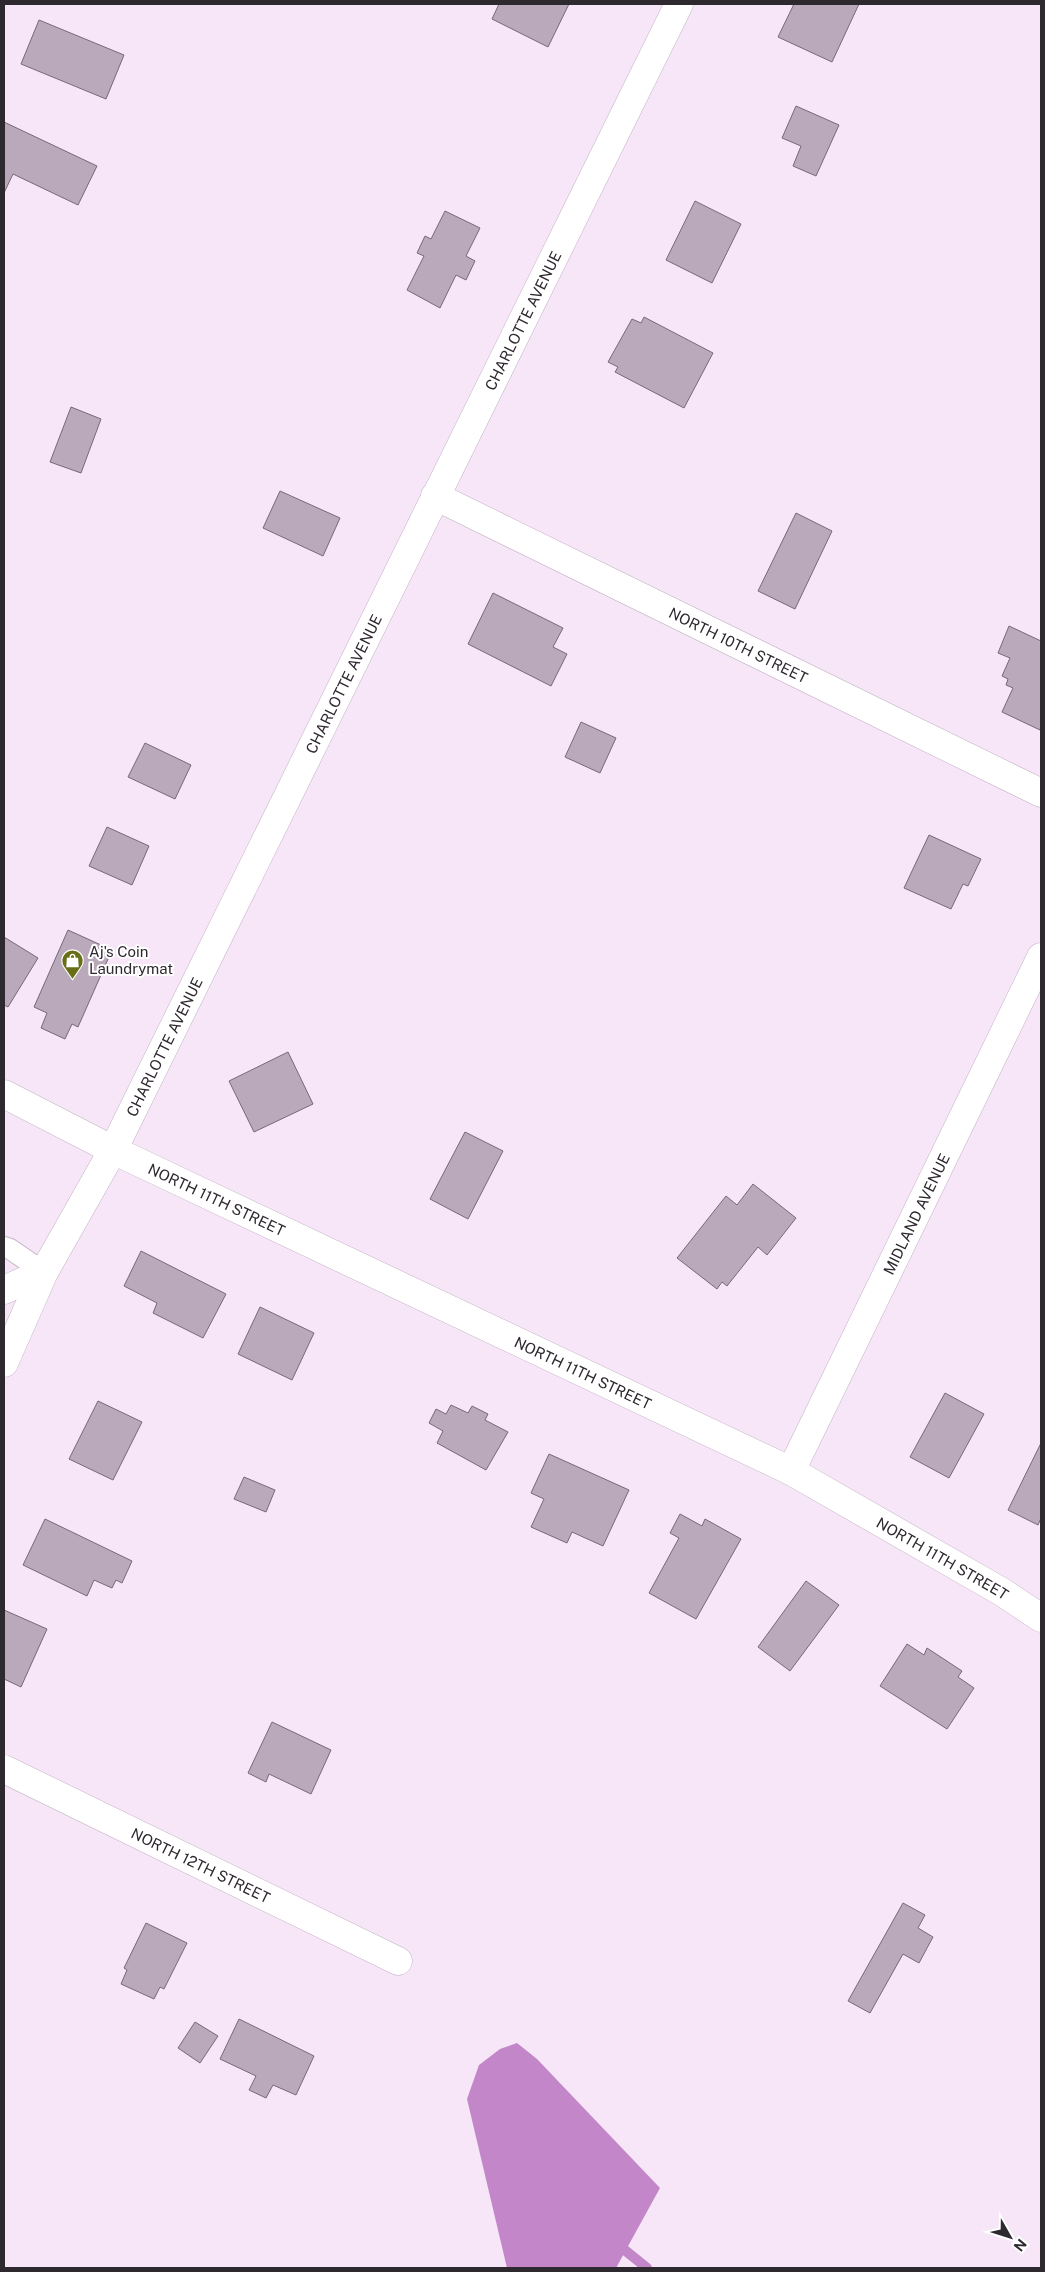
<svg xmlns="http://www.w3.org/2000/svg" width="1045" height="2272" font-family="'Public Sans',sans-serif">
<rect width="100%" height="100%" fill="#f6e6f7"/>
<path fill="#c386c8" d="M517,2043L537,2059L660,2188L616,2268H507L467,2099L479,2065L500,2049Z"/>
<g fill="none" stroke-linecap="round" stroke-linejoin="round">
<path stroke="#c386c8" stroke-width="10" d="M616,2243L647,2268"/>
</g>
<g fill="#b9a9ba" stroke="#776978">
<path d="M499,4H569L548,47L492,19Z"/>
<path d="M794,4H859L832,62L778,37Z"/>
<path d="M39,20L124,55L106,99L21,64Z"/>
<path d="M796,106L839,125L816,176L793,166L801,146L782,138Z"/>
<path d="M4,122L97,166L78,205L13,174L4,193Z"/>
<path d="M695,201L741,224L712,283L666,260Z"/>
<path d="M445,211L480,228L466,256L475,261L466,280L456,275L440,308L407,290L424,256L417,253L425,236L431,239Z"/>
<path d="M644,317L713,353L684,408L615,372L618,367L608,362L632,319L641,323Z"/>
<path d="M71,407L101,419L81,473L50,462Z"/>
<path d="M280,491L340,518L323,556L263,528Z"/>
<path d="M796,513L832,531L795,609L758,591Z"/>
<path d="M493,593L563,628L553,647L567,654L551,686L468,644Z"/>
<path d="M1009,626L1041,641V725L1040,730L1002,712L1013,688L1006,685L1008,679L1002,676L1010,658L998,653Z"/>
<path d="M581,722L616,738L600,773L565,757Z"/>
<path d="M145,743L191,765L175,799L128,777Z"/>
<path d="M107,827L149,846L132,885L89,866Z"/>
<path d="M929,835L981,859L968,886L963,884L951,909L904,888Z"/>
<path d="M68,930L112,950L78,1027L72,1024L65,1039L41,1028L47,1013L34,1007Z"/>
<path d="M4,937L38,958L8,1007L4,1005Z"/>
<path d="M288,1052L313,1104L254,1132L229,1081Z"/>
<path d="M465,1132L503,1151L468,1219L430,1199Z"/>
<path d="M753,1184L796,1218L767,1255L758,1247L727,1286L722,1282L717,1289L677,1258L726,1196L737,1205Z"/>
<path d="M141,1251L226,1294L203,1338L153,1313L157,1303L124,1286Z"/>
<path d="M260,1307L314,1333L292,1380L238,1354Z"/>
<path d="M945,1393L984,1414L949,1478L910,1457Z"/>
<path d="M98,1401L142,1422L113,1480L69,1459Z"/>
<path d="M451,1405L468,1413L472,1406L488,1414L485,1420L508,1432L486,1470L437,1443L443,1431L429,1423L436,1409L446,1414Z"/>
<path d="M1041,1443V1518L1038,1525L1008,1510Z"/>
<path d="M549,1454L629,1490L603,1546L572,1532L567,1543L531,1527L544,1499L531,1493Z"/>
<path d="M244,1477L275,1490L266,1512L234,1499Z"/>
<path d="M680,1514L702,1526L705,1519L741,1539L696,1619L649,1593L679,1538L670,1533Z"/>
<path d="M45,1519L132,1561L122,1583L116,1580L112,1588L94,1580L87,1596L23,1565Z"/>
<path d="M806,1581L839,1605L790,1671L758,1647Z"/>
<path d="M4,1610L47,1629L21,1687L4,1679Z"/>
<path d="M907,1644L924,1655L927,1648L962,1671L958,1677L974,1688L947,1729L880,1686Z"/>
<path d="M272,1722L331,1750L311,1794L269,1774L266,1782L248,1773Z"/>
<path d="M903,1903L925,1915L918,1928L933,1937L919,1963L903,1954L870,2013L848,2001Z"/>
<path d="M146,1923L187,1943L164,1989L160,1987L154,1999L121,1984L127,1970L124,1968Z"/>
<path d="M239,2019L314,2056L296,2095L273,2085L266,2098L249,2090L256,2076L220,2059Z"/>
<path d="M195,2022L218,2036L200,2063L178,2048Z"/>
</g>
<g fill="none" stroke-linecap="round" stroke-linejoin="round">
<defs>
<path id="lane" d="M4,1247L10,1249L44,1272"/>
<g id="street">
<path id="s1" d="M435,496L1041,793"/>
<path d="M4,1094L113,1150"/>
<path d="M4,1363L44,1272"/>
<path id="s2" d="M791,1471L1041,957"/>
<path id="s3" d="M4,1769L398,1961"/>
</g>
<g id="secondary">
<path id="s4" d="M113,1150L791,1471L1002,1592L1041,1618"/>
<path id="s5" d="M4,1290L44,1272L113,1150L679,4"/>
</g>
</defs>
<use href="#lane" stroke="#c4b4c5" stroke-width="22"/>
<use href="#street" stroke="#c4b4c5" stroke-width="29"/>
<use href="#secondary" stroke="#c4b4c5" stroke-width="29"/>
<use href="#lane" stroke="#fff" stroke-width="20"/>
<use href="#street" stroke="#fff" stroke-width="28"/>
<use href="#secondary" stroke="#fff" stroke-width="28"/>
</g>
<defs>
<symbol id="shop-pin" viewBox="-11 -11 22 30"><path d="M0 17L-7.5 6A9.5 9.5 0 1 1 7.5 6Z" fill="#676e15" stroke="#fff"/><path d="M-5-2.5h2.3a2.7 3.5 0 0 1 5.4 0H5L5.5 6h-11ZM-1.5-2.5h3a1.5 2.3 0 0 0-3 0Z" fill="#fff"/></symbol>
</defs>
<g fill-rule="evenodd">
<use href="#shop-pin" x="60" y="948" width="25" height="34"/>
</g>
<g text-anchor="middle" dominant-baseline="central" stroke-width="4" stroke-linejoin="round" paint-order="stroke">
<g font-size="15" fill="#2e282f" stroke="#fff">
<text stroke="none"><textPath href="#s5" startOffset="1109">CHARLOTTE AVENUE</textPath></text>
<text stroke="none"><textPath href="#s1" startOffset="338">NORTH 10TH STREET</textPath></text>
<text stroke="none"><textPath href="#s5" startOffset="704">CHARLOTTE AVENUE</textPath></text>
<text stroke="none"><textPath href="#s5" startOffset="299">CHARLOTTE AVENUE</textPath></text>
<text stroke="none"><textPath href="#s4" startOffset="115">NORTH 11TH STREET</textPath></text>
<text stroke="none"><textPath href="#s2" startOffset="286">MIDLAND AVENUE</textPath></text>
<text stroke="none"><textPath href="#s4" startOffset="520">NORTH 11TH STREET</textPath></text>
<text stroke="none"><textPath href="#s4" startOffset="925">NORTH 11TH STREET</textPath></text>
<text stroke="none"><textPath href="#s3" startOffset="219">NORTH 12TH STREET</textPath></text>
</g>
<g font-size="15" fill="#2e282f" stroke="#fff" text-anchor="start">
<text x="89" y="951">Aj's Coin<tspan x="89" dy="17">Laundrymat</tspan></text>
</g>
</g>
<rect width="1045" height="2272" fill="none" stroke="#2e282f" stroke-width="10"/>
<g transform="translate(1010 2237) rotate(129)" stroke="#ffffff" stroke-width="4" paint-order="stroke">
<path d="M0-4L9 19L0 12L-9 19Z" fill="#2e282f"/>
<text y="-8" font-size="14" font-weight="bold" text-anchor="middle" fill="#2e282f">N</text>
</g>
</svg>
